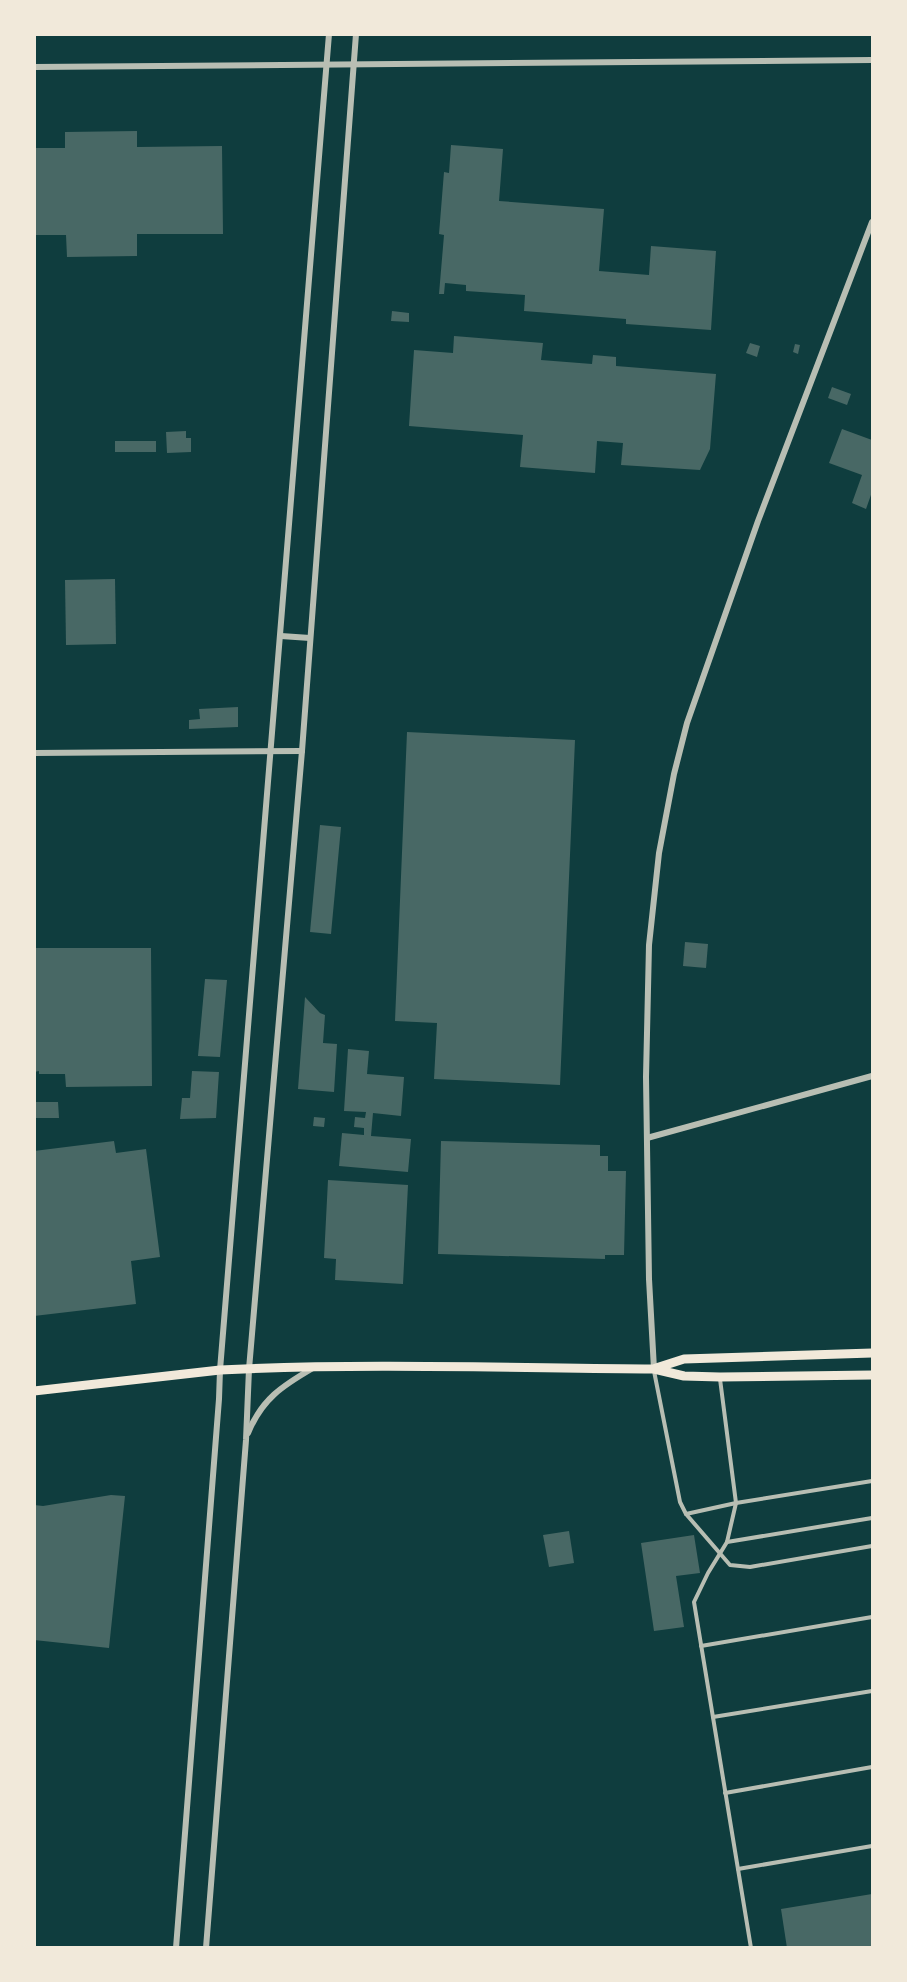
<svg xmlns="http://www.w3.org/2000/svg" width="907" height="1982" font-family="'DM Sans',sans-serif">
<rect width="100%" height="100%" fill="#0f3d3e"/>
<g fill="#486865">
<path d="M137,131V147L222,146L223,234H137V256L67,257L66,235H34V148H65V132Z"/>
<path d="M451,145L503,149L499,201L604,209L599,271L649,275L651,246L716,251L711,330L626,324V319L524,311L525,295L466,291V285L445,283L444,294H439L444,235L439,234L444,172L449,173Z"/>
<path d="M392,311L409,313V322L391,321Z"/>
<path d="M454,336L543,343L541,360L592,364L593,355L616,357V366L716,374L710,449L700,470L621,465L623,443L597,441L595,473L520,467L523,435L409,426L414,350L453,353Z"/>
<path d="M750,343L760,346L757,357L746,353Z"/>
<path d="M795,344L800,345L798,354L793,352Z"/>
<path d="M832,387L851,394L847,405L828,398Z"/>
<path d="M842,429L872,440V492L866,509L852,503L862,475L829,463Z"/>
<path d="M186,431V438H191V452L167,453L166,432Z"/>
<rect x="115" y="441" width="41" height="11"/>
<path d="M115,579L116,644L66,645L65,580Z"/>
<path d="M238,707V727L189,729V720L200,719L199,709Z"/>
<path d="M407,732L575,740L560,1085L434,1079L437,1023L395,1021Z"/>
<path d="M320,825L341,827L331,934L310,932Z"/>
<path d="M685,942L708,944L706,968L683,966Z"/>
<path d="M34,948H151L152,1086L66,1087L65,1074H39V1071L34,1072Z"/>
<path d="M205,979L227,980L220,1057L198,1056Z"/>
<path d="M305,997L320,1013L325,1015L323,1043L337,1044L334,1092L298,1089Z"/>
<path d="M348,1049L369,1051L367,1074L404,1077L401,1116L373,1113L371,1136L411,1139L408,1172L339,1166L342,1133L364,1135V1128L354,1127L355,1117L365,1118L366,1112L344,1111Z"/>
<path d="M192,1071L219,1072L216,1118L180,1119L182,1098H190Z"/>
<path d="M34,1102H58L59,1118H34Z"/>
<path d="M314,1117L325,1118L324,1127L313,1126Z"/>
<path d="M114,1141L116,1153L146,1149L160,1257L131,1261L136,1304L34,1316V1151Z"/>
<path d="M441,1141L600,1145V1156H608V1171H626L624,1255H605V1259L438,1254Z"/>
<path d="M328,1180L408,1185L403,1284L335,1280L336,1259L324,1258Z"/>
<path d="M111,1495L125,1496L109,1648L34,1640V1505L43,1506Z"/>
<path d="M569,1531L574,1563L549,1567L543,1535Z"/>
<path d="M694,1535L700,1573L676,1576L684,1627L654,1631L641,1543Z"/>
<path d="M872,1894V1948H787L781,1909Z"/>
</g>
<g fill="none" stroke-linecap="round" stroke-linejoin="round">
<g stroke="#b8beb3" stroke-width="4">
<path d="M654,1371L680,1502L686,1514L730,1565L750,1567L872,1546"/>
<path d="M720,1379L736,1503L727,1542L708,1573L694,1602L751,1948"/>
<path d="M686,1514L736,1503L872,1481"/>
<path d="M727,1542L872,1518"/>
<path d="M701,1646L872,1617"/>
<path d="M713,1717L872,1691"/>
<path d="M725,1793L872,1767"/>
<path d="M738,1869L872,1846"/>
</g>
<g stroke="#b8beb3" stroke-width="6">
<path d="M34,67L872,60"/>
<path d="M281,636L310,638"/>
<path d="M34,753L302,751"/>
<path d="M647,1138L872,1076"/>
<path d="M654,1369L649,1279L646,1077L649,945L659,853L674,774L687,723L758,521L872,222"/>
<path d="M248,1433C262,1399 282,1386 313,1368"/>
<path d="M176,1948L219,1399L220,1370L329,34"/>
<path d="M206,1948L246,1440L249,1369L302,751L356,34"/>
</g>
<g stroke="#f1e9da" stroke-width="9">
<path d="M656,1368L684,1359L872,1353"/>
<path d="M34,1391L220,1370C364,1363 509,1368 654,1369L684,1376L720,1377L872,1375"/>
</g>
</g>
<rect width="907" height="1982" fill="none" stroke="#f1e9da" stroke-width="72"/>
</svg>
